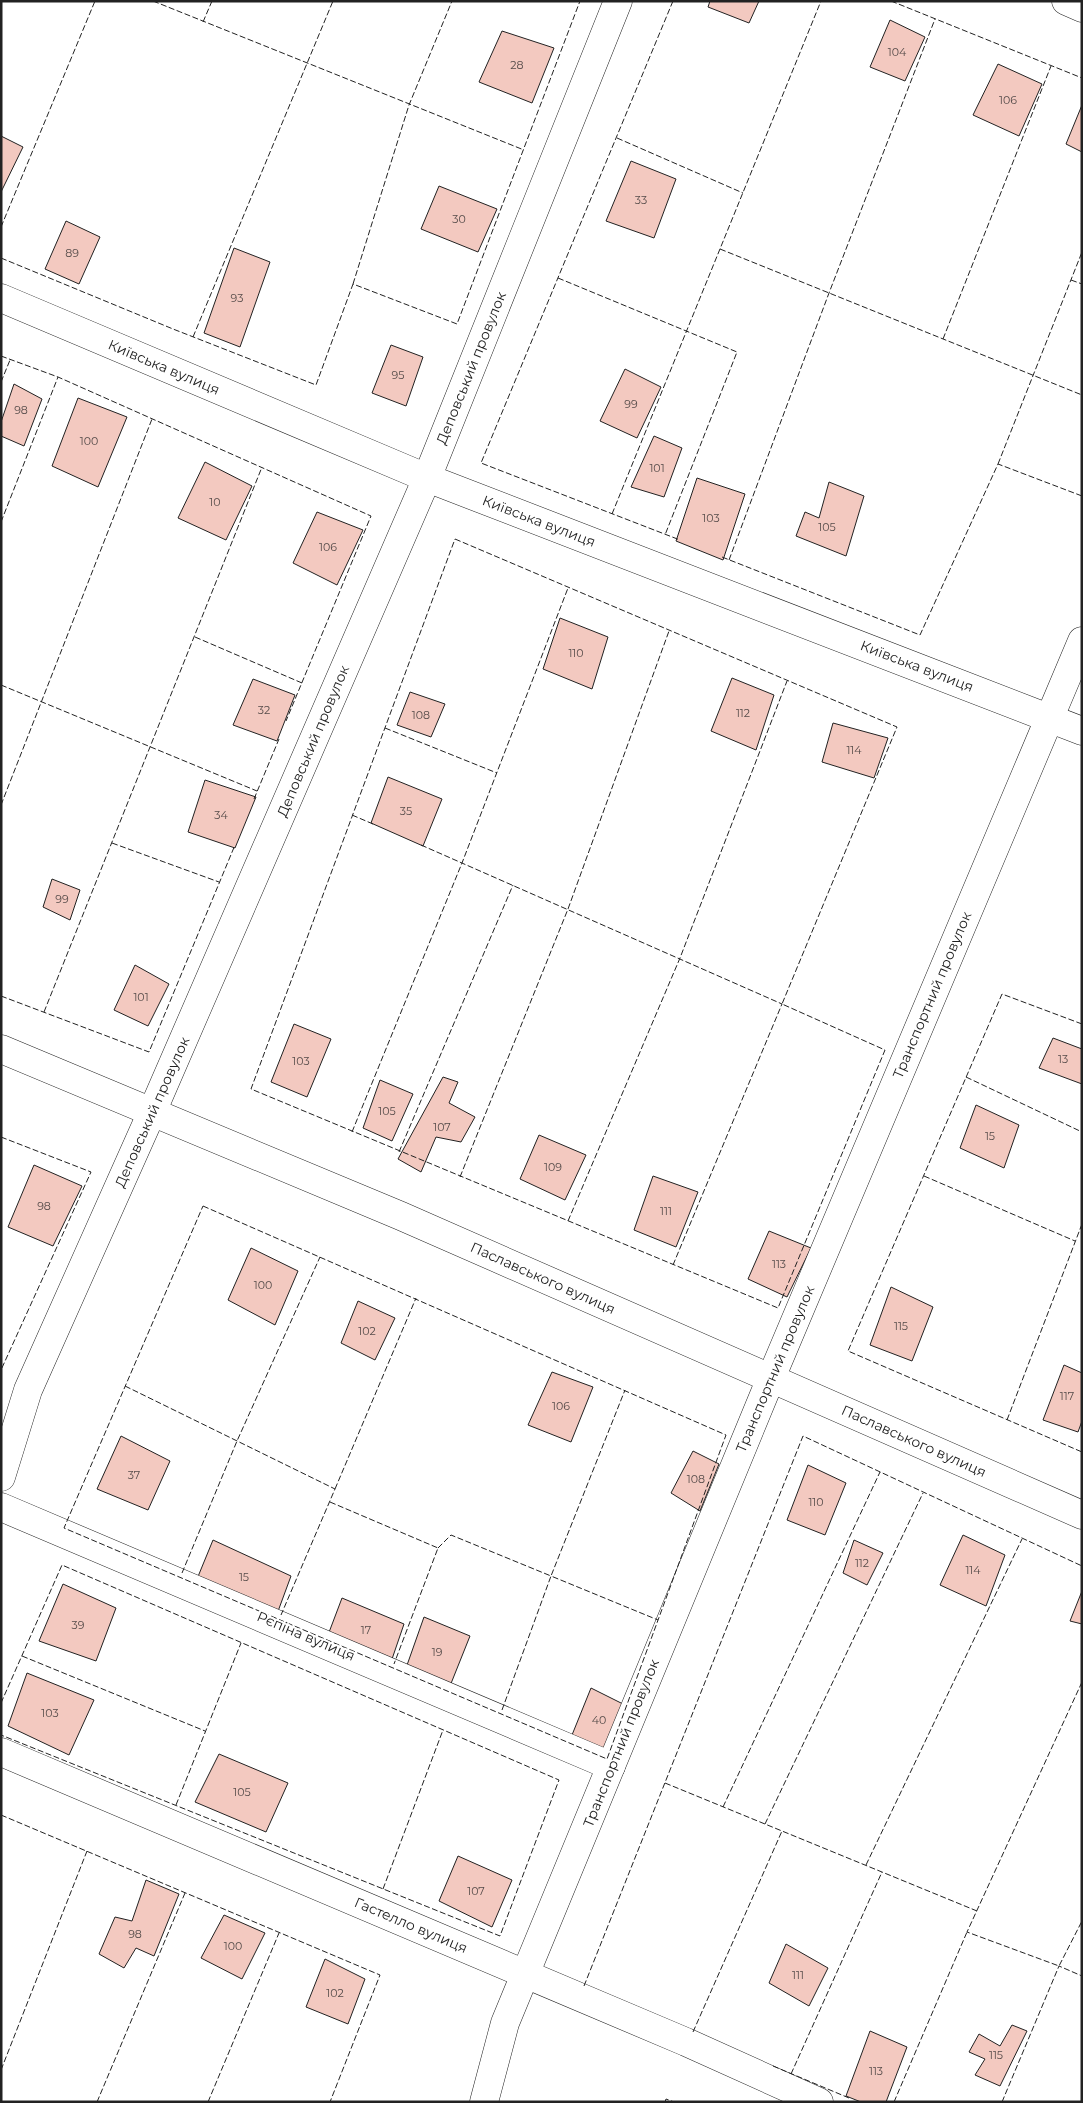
<svg xmlns="http://www.w3.org/2000/svg" width="1083" height="2103" font-family="Montserrat,sans-serif">
<rect width="100%" height="100%" fill="#fff"/>
<g fill="#f3c9c0" stroke="#222">
<path d="M710,1H759L749,23L708,7Z"/>
<path d="M890,20L925,37L905,81L870,67Z"/>
<path d="M502,31L554,48L532,103L479,82Z"/>
<path d="M998,64L1042,84L1019,136L973,115Z"/>
<path d="M1082,105V152L1066,144Z"/>
<path d="M1,136L23,147L1,192Z"/>
<path d="M631,161L676,179L654,238L606,221Z"/>
<path d="M439,186L497,209L478,252L421,229Z"/>
<path d="M66,221L100,237L79,284L45,269Z"/>
<path d="M234,248L270,262L240,347L204,333Z"/>
<path d="M391,345L423,357L406,406L372,393Z"/>
<path d="M625,369L661,387L637,438L600,421Z"/>
<path d="M14,384L42,399L24,446L1,436V422Z"/>
<path d="M78,398L127,417L98,487L52,466Z"/>
<path d="M654,436L682,448L664,497L631,487Z"/>
<path d="M205,462L252,486L226,540L178,518Z"/>
<path d="M697,478L745,494L723,560L676,541Z"/>
<path d="M829,482L864,496L846,556L796,536L805,512L819,518Z"/>
<path d="M317,512L363,530L337,585L293,563Z"/>
<path d="M560,618L608,637L592,689L543,669Z"/>
<path d="M732,678L774,695L756,750L711,731Z"/>
<path d="M253,679L295,695L277,741L233,725Z"/>
<path d="M410,692L445,704L431,737L397,725Z"/>
<path d="M833,723L888,738L874,778L822,762Z"/>
<path d="M388,777L442,799L423,846L371,823Z"/>
<path d="M205,780L256,797L235,848L188,832Z"/>
<path d="M52,879L80,890L70,920L43,907Z"/>
<path d="M135,965L169,984L148,1026L114,1010Z"/>
<path d="M294,1024L331,1039L307,1097L271,1082Z"/>
<path d="M1053,1038L1082,1049V1084L1039,1068Z"/>
<path d="M443,1077L458,1082L449,1103L475,1117L461,1142L436,1137L421,1172L398,1159Z"/>
<path d="M380,1080L413,1094L392,1141L363,1128Z"/>
<path d="M976,1105L1019,1125L1004,1168L960,1148Z"/>
<path d="M539,1135L586,1155L565,1200L520,1179Z"/>
<path d="M34,1165L82,1186L53,1246L8,1227Z"/>
<path d="M653,1176L698,1192L676,1247L634,1230Z"/>
<path d="M769,1231L811,1248L787,1297L748,1279Z"/>
<path d="M251,1248L298,1271L275,1325L228,1300Z"/>
<path d="M891,1287L933,1307L912,1361L870,1345Z"/>
<path d="M358,1301L395,1318L375,1360L341,1343Z"/>
<path d="M1064,1365L1082,1373V1421L1078,1432L1043,1420Z"/>
<path d="M552,1372L593,1387L571,1442L528,1425Z"/>
<path d="M121,1436L170,1461L148,1510L97,1489Z"/>
<path d="M693,1451L719,1464L700,1511L671,1493Z"/>
<path d="M808,1465L846,1483L825,1535L787,1520Z"/>
<path d="M963,1535L1005,1555L986,1606L940,1585Z"/>
<path d="M213,1540L291,1576L277,1614L197,1579Z"/>
<path d="M854,1540L883,1553L867,1585L843,1573Z"/>
<path d="M63,1584L116,1608L96,1661L39,1641Z"/>
<path d="M1082,1591V1624L1070,1621Z"/>
<path d="M342,1598L404,1624L391,1662L328,1635Z"/>
<path d="M424,1617L470,1636L450,1686L406,1668Z"/>
<path d="M27,1673L94,1700L69,1755L8,1726Z"/>
<path d="M591,1688L625,1705L605,1753L572,1735Z"/>
<path d="M219,1754L288,1783L266,1832L195,1802Z"/>
<path d="M458,1856L512,1880L492,1927L439,1901Z"/>
<path d="M146,1880L179,1894L154,1956L136,1948L124,1968L99,1954L115,1917L132,1921Z"/>
<path d="M224,1915L265,1933L242,1979L201,1958Z"/>
<path d="M786,1944L828,1968L809,2006L769,1983Z"/>
<path d="M325,1959L365,1979L348,2024L306,2007Z"/>
<path d="M1012,2025L1027,2031L1000,2086L975,2075L985,2059L969,2052L979,2034L1000,2046Z"/>
<path d="M870,2031L907,2047L886,2102H861L846,2096Z"/>
</g>
<g fill="none" stroke-linecap="round" stroke-linejoin="round">
<defs>
<g id="street">
<path d="M1066,1L1082,8"/>
<path d="M1,298L427,478L1082,731"/>
<path d="M1,1049L401,1216L1082,1515"/>
<path d="M1,1477L28,1390L152,1112L427,478L618,1"/>
<path d="M1,1507L611,1766"/>
<path d="M1,1752L686,2042L819,2102"/>
<path d="M484,2102L505,2023L771,1378L1082,641"/>
</g>
</defs>
<use href="#street" stroke="#222" stroke-width="29"/>
<use href="#street" stroke="#fff" stroke-width="28"/>
<g stroke="#222" stroke-width="1" stroke-dasharray="6 2.5" stroke-linecap="butt">
<path d="M153,1L524,150"/>
<path d="M673,1L481,463L680,540"/>
<path d="M891,1L1082,78"/>
<path d="M203,22L212,1"/>
<path d="M617,138L743,193"/>
<path d="M1,227L95,1"/>
<path d="M720,249L1082,395"/>
<path d="M1,258L173,329L316,385L353,284L457,324L580,1"/>
<path d="M558,278L737,352L665,535"/>
<path d="M1071,280L1082,284"/>
<path d="M353,284L409,105L452,1"/>
<path d="M193,337L333,1"/>
<path d="M943,339L1051,66"/>
<path d="M1,356L58,377L371,516L286,721"/>
<path d="M1,382L10,360"/>
<path d="M998,464L1082,252"/>
<path d="M612,514L821,1"/>
<path d="M1,522L58,377"/>
<path d="M455,539L897,727L782,1004L885,1050L778,1308L251,1089Z"/>
<path d="M722,557L920,635L998,464L1082,496"/>
<path d="M729,560L829,293L935,19"/>
<path d="M195,637L302,683"/>
<path d="M1,685L257,791"/>
<path d="M385,728L497,773"/>
<path d="M254,799L279,739"/>
<path d="M1,805L152,419"/>
<path d="M352,815L373,824"/>
<path d="M112,843L219,882"/>
<path d="M421,845L782,1004L673,1265"/>
<path d="M1,996L149,1052L235,845"/>
<path d="M44,1012L262,467"/>
<path d="M1082,1024L1002,994L848,1351L1082,1452"/>
<path d="M966,1077L1082,1132"/>
<path d="M352,1132L462,863L568,588"/>
<path d="M1,1137L91,1172L1,1370"/>
<path d="M399,1152L513,885"/>
<path d="M924,1176L1075,1241"/>
<path d="M460,1177L568,909L669,631"/>
<path d="M203,1206L726,1435L607,1759L64,1528Z"/>
<path d="M568,1221L680,958L787,681"/>
<path d="M125,1386L335,1489L281,1615"/>
<path d="M1007,1420L1082,1224"/>
<path d="M335,1489L416,1298"/>
<path d="M330,1502L438,1548L394,1664"/>
<path d="M438,1548L451,1535L551,1576L625,1390"/>
<path d="M182,1573L237,1441L320,1257"/>
<path d="M22,1656L205,1731"/>
<path d="M1082,1682L967,1932L1059,1966L1082,1921"/>
<path d="M1,1703L62,1565L559,1780L500,1936L1,1735"/>
<path d="M502,1710L551,1576L658,1620"/>
<path d="M665,1783L977,1911"/>
<path d="M176,1805L241,1643"/>
<path d="M723,1807L880,1472"/>
<path d="M1,1815L380,1975L330,2102"/>
<path d="M765,1824L923,1493"/>
<path d="M866,1865L1022,1539"/>
<path d="M383,1889L443,1730"/>
<path d="M584,1986L803,1436L1082,1566"/>
<path d="M693,2032L782,1831"/>
<path d="M773,2066L849,2098"/>
<path d="M1,2070L87,1851"/>
<path d="M791,2074L882,1872"/>
<path d="M97,2102L185,1893"/>
<path d="M208,2102L279,1933"/>
<path d="M665,2102L666,2099L674,2102"/>
<path d="M894,2102L967,1932"/>
<path d="M1002,2102L1059,1966L1082,1976"/>
</g>
</g>
<g text-anchor="middle" dominant-baseline="central" stroke-width="4" stroke-linejoin="round" paint-order="stroke">
<g font-size="11" fill="#564c4a">
<text x="897" y="52">104</text>
<text x="517" y="65">28</text>
<text x="1008" y="100">106</text>
<text x="641" y="200">33</text>
<text x="459" y="219">30</text>
<text x="72" y="253">89</text>
<text x="237" y="298">93</text>
<text x="398" y="375">95</text>
<text x="631" y="404">99</text>
<text x="21" y="410">98</text>
<text x="89" y="441">100</text>
<text x="657" y="468">101</text>
<text x="215" y="502">10</text>
<text x="711" y="518">103</text>
<text x="827" y="527">105</text>
<text x="328" y="547">106</text>
<text x="576" y="653">110</text>
<text x="264" y="710">32</text>
<text x="743" y="713">112</text>
<text x="421" y="715">108</text>
<text x="854" y="750">114</text>
<text x="406" y="811">35</text>
<text x="221" y="815">34</text>
<text x="62" y="899">99</text>
<text x="141" y="997">101</text>
<text x="1063" y="1059">13</text>
<text x="301" y="1061">103</text>
<text x="387" y="1111">105</text>
<text x="442" y="1127">107</text>
<text x="990" y="1136">15</text>
<text x="553" y="1167">109</text>
<text x="44" y="1206">98</text>
<text x="666" y="1211">111</text>
<text x="779" y="1264">113</text>
<text x="263" y="1285">100</text>
<text x="901" y="1326">115</text>
<text x="367" y="1331">102</text>
<text x="1067" y="1396">117</text>
<text x="561" y="1406">106</text>
<text x="134" y="1475">37</text>
<text x="696" y="1479">108</text>
<text x="816" y="1502">110</text>
<text x="862" y="1563">112</text>
<text x="973" y="1570">114</text>
<text x="244" y="1577">15</text>
<text x="78" y="1625">39</text>
<text x="366" y="1630">17</text>
<text x="437" y="1652">19</text>
<text x="50" y="1713">103</text>
<text x="599" y="1720">40</text>
<text x="242" y="1792">105</text>
<text x="476" y="1891">107</text>
<text x="135" y="1934">98</text>
<text x="233" y="1946">100</text>
<text x="798" y="1975">111</text>
<text x="335" y="1993">102</text>
<text x="996" y="2055">115</text>
<text x="876" y="2071">113</text>
</g>
<g font-size="14" fill="#222" stroke="#fff">
<text transform="translate(164 367) rotate(23)">Київська вулиця</text>
<text transform="translate(471 368) rotate(-68)">Деповський провулок</text>
<text transform="translate(539 521) rotate(21)">Київська вулиця</text>
<text transform="translate(917 666) rotate(21)">Київська вулиця</text>
<text transform="translate(313 741) rotate(-67)">Деповський провулок</text>
<text transform="translate(932 995) rotate(-67)">Транспортний провулок</text>
<text transform="translate(152 1112) rotate(-66)">Деповський провулок</text>
<text transform="translate(543 1278) rotate(24)">Паславського вулиця</text>
<text transform="translate(775 1369) rotate(-67)">Транспортний провулок</text>
<text transform="translate(914 1441) rotate(24)">Паславського вулиця</text>
<text transform="translate(306 1636) rotate(23)">Рєпіна вулиця</text>
<text transform="translate(621 1743) rotate(-68)">Транспортний провулок</text>
<text transform="translate(411 1925) rotate(23)">Гастелло вулиця</text>
</g>
</g>
<rect width="1083" height="2103" fill="none" stroke="#222222" stroke-width="5"/>
</svg>
